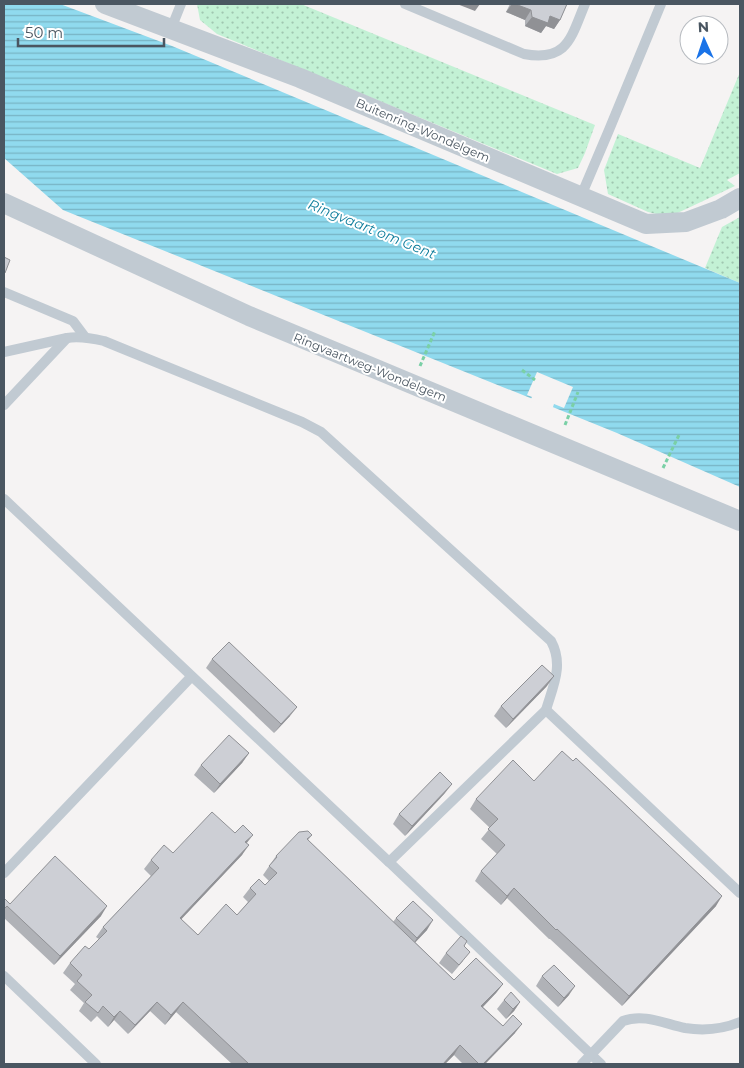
<svg xmlns="http://www.w3.org/2000/svg" width="744" height="1068" font-family="Montserrat,sans-serif">
<defs>
<pattern id="grass-dots" width="8" height="8" patternUnits="userSpaceOnUse" patternTransform="scale(1.25)"><rect width="8" height="8" fill="#c3f1d5"/><path d="M2 2h.1M6 6h.1" fill="none" stroke="#a0c6b0" stroke-width="1.8" stroke-linecap="round"/></pattern>
<pattern id="water-rules" width="6" height="5" patternUnits="userSpaceOnUse" patternTransform="scale(1.25)"><rect width="6" height="5" fill="#90daee"/><path d="M0 2.5h6" fill="none" stroke="#78b4c4"/></pattern>
</defs>
<rect width="100%" height="100%" fill="#f5f3f3"/>
<g fill="url(#grass-dots)">
<path d="M197,4H301L595,125L585,153L578,168L557,174L217,34L200,20Z"/>
<path d="M740,72V173L727,180L735,186L669,217L648,212L608,194L604,170L618,134L700,168Z"/>
<path d="M740,217V283L705,268L722,227Z"/>
</g>
<path fill="url(#water-rules)" d="M4,4H60L172,46L740,283V487L617,433L63,210L4,158Z"/>
<path fill="#f5f3f3" d="M537,372L573,387L564,408L554,404L552,410L530,401L532,397L527,395Z"/>
<g fill="none" stroke-linecap="round" stroke-linejoin="round">
<g stroke="#7ad0a6" stroke-width="3" stroke-dasharray="4 2.5" stroke-linecap="butt">
<path d="M420,366L435,331"/>
<path d="M522,370L535,380"/>
<path d="M565,425L578,392"/>
<path d="M663,468L679,435"/>
</g>
<g stroke="#c1cad2" stroke-width="10">
<path d="M405,4L524,54C568,62 571,37 585,4"/>
<path d="M171,29L181,4"/>
<path d="M581,196L609,130L661,4"/>
<path d="M4,292L73,321L85,337"/>
<path d="M4,352L67,338C80,336 91,338 104,341L302,422L321,432L551,641C564,665 553,686 546,710"/>
<path d="M4,405L67,338"/>
<path d="M4,499L389,862L546,710L740,893"/>
<path d="M389,862L601,1064"/>
<path d="M4,873L191,677"/>
<path d="M4,976L96,1064"/>
<path d="M582,1064L623,1021C644,1013 665,1024 685,1028C704,1031 723,1029 740,1022"/>
</g>
<g stroke="#c1cad2" stroke-width="20">
<path d="M105,4L300,78L646,224L686,222L721,209L740,198"/>
<path d="M4,203L249,316L740,521"/>
</g>
</g>
<g fill="#b0b2b7">
<path d="M510,4H567L560,20L554,29L546,26L541,33L525,26V20L506,12Z"/>
<path d="M212,659L290,716L274,733L206,668Z"/>
<path d="M547,686L506,728L494,716L501,706Z"/>
<path d="M249,753L242,763L214,793L194,775L201,765Z"/>
<path d="M534,781L716,906L622,1006L550,939H549L507,898L501,905L475,881L481,871L497,854L481,839L490,828L470,809L476,799Z"/>
<path d="M445,793L405,836L393,824L399,814Z"/>
<path d="M312,835L308,840L393,922L396,918L427,930L415,942L454,980L503,984L496,993L483,1007L503,1026L515,1033L485,1064H463L454,1055L445,1064H232L176,1012L165,1025L150,1011L128,1034L114,1020L108,1027L97,1016L91,1022L79,1011L84,1003L70,990L75,984L63,973L70,963L89,949L99,939L96,937L103,927L151,876L144,869L151,860L173,853L247,844L242,855L181,919L198,935L237,915L248,902L243,897L250,888L265,885L269,881L263,875L276,856Z"/>
<path d="M4,898L10,904L101,916L54,965L4,918Z"/>
<path d="M467,941L464,946L463,961L452,974L439,963L446,953Z"/>
<path d="M542,976L569,995L558,1007L536,986Z"/>
<path d="M504,1000L520,1002L514,1011L506,1019L497,1009Z"/>
</g>
<g fill="#909195">
<path d="M457,4H480L475,11Z"/>
<path d="M512,4H515L531,10L525,20L506,12Z"/>
<path d="M550,16L560,20L554,29L546,26L541,33L525,26L532,17Z"/>
<path d="M554,676L547,686L506,728L513,719Z"/>
<path d="M297,707L290,716L274,733L281,724Z"/>
<path d="M249,753L242,763L214,793L220,784Z"/>
<path d="M452,784L445,793L405,836L412,826Z"/>
<path d="M253,835L246,844L245,842Z"/>
<path d="M249,845L242,855L174,927L180,918Z"/>
<path d="M514,888L507,898L501,905L507,896Z"/>
<path d="M722,896L716,906L622,1006L629,996Z"/>
<path d="M107,906L101,916L54,965L60,956Z"/>
<path d="M433,920L427,930L411,947L417,938Z"/>
<path d="M503,984L496,993L475,1015L481,1006Z"/>
<path d="M575,986L569,995L558,1007L564,998Z"/>
<path d="M157,1002L150,1011L128,1034L135,1025Z"/>
<path d="M183,1002L176,1012L165,1025L171,1015Z"/>
<path d="M520,1002L514,1011L506,1019L513,1009Z"/>
<path d="M120,1011L114,1020L108,1027L114,1017Z"/>
<path d="M522,1024L515,1033L485,1064H483Z"/>
<path d="M460,1045L454,1055L445,1064H443Z"/>
</g>
<g fill="#cdcfd5" stroke="#909195">
<path d="M515,4H567L560,20L550,16L548,23L532,17L531,10Z"/>
<path d="M4,257L10,260L5,273L4,272Z"/>
<path d="M229,642L297,707L281,724L212,659Z"/>
<path d="M542,665L554,676L513,719L501,706Z"/>
<path d="M229,735L249,753L220,784L201,765Z"/>
<path d="M562,751L573,761L576,758L722,896L629,996L557,929L556,930L514,888L507,896L481,871L505,845L488,829L498,819L476,799L513,760L534,781Z"/>
<path d="M440,772L452,784L412,826L399,814Z"/>
<path d="M212,812L235,833L243,825L253,835L245,842L249,845L180,918L198,935L226,904L237,915L256,894L250,888L259,879L265,885L277,873L269,866L277,857L276,856L299,832L308,831L312,835L307,839L454,980L476,958L503,984L481,1006L503,1026L513,1015L522,1024L483,1064H479L460,1045L443,1064H249L183,1002L171,1015L157,1002L135,1025L120,1011L114,1017L103,1006L98,1013L85,1002L92,995L77,981L82,975L70,963L85,946L89,949L107,931L103,927L159,868L151,860L164,845L173,853Z"/>
<path d="M55,856L107,906L60,956L7,906L4,909V898L10,904Z"/>
<path d="M413,901L433,920L417,938L396,918Z"/>
<path d="M461,936L467,941L464,946L470,952L459,965L446,953Z"/>
<path d="M554,965L575,986L564,998L542,976Z"/>
<path d="M511,992L520,1002L513,1009L504,1000Z"/>
</g>
<g text-anchor="middle" dominant-baseline="central" stroke-width="4" stroke-linejoin="round" paint-order="stroke">
<g font-size="12" fill="#4a5661" stroke="#fff">
<text transform="translate(423 130) rotate(23)">Buitenring-Wondelgem</text>
<text transform="translate(370 367) rotate(22)">Ringvaartweg-Wondelgem</text>
</g>
<g font-size="14" font-style="italic" fill="#0c7c9b" stroke="#fff">
<text transform="translate(372 229) rotate(22)">Ringvaart om Gent</text>
</g>
</g>
<rect width="744" height="1068" fill="none" stroke="#4a5661" stroke-width="10"/>
<g transform="translate(704 40) rotate(357)"><circle r="24" fill="#ffffff" stroke="#b7bbc0"/>
<path d="M0-4L9 19L0 12L-9 19Z" fill="#1a73e8"/>
<text y="-8" font-size="14" font-weight="bold" text-anchor="middle" fill="#4a5661">N</text>
</g>
<path d="M18 38v8h146v-8" fill="none" stroke="#4a5661" stroke-width="2.5"/>
<text x="25" y="38" font-size="15" fill="#4a5661" stroke="#ffffff" stroke-width="4" paint-order="stroke">50 m</text>
</svg>
